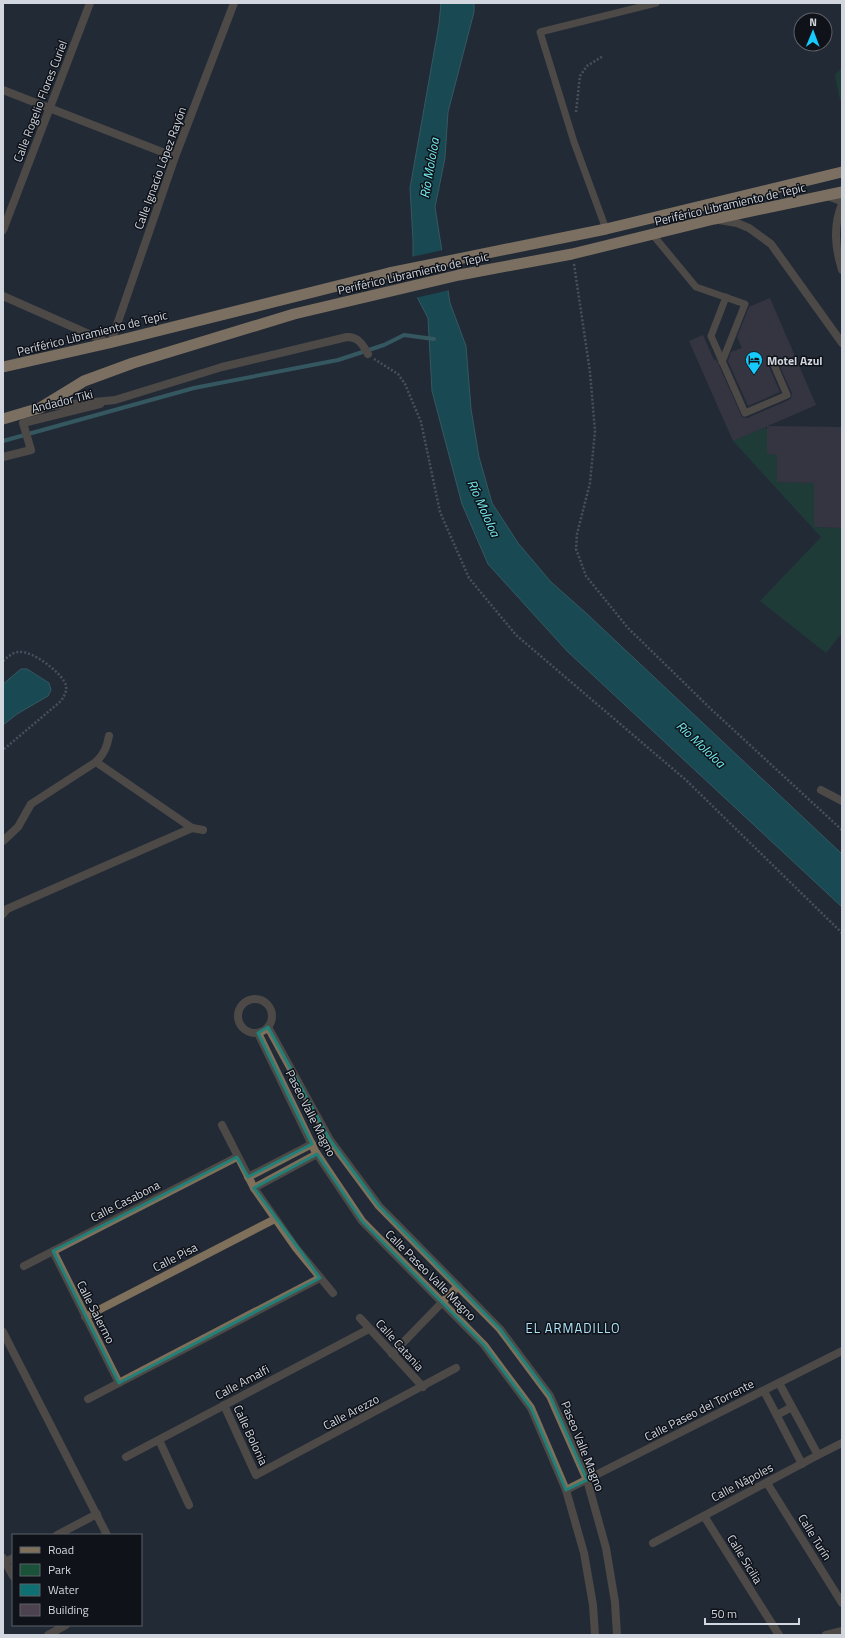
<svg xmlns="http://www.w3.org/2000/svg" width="845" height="1638" font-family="'Titillium Web',sans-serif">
<rect width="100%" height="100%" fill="#222a37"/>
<g fill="#1a5139">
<path d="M842,68V99L840,100L835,75Z"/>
<path d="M765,427L767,430V454L777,455V482L814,483V527L842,528V633L826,653L760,601L821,537L733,441Z"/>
</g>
<g fill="#0f7073" stroke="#498f93">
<path d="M441,3H474V12L448,112L445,158L435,207L450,303L466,346L471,409L479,457L492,503L518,543L551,582L586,613L842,854V907L567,651L488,564L462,504L432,391L428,318L416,295L413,267V240L410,188L439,24Z"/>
<path d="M21,669H27L49,683L51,690L48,696L17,714L3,725V684Z"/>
</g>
<path fill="#222a37" d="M443,250L450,290L415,298L411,268V257Z"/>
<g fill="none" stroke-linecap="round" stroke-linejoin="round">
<path stroke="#498f93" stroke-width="4" d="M3,441L194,388L338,360L384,345L404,335L434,339"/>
</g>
<g fill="#4d424f">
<path d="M770,298L816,405L733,441L689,341L703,335L714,360L716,359L742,417L747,418L789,400L791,398L792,393L774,354H769L766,360L780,392L748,406L728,361L731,352L742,348L737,337L749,307Z"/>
<path d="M767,426L842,427V528L814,527V483L777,482V455L767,454Z"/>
</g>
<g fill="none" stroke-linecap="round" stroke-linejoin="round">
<g stroke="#787e89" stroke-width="2.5" stroke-dasharray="2 2" stroke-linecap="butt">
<path d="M576,112L580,76L587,66L603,56"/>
<path d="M574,264L590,372L595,431L590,483L577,534L576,549L586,576L628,628L712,710L842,830"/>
<path d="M374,359L398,374L405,384L421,422L440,512L469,578L516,635L687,781L842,933"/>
<path d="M3,661C8,657 13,652 19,652C32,650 64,674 66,686C67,692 64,696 61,701L3,750"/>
</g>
<g stroke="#7e705a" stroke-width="7">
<path d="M826,196L842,202"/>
<path d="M606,229L574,142L540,32L656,3"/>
<path d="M653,235L696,287L745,304L722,362"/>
<path d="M726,297L711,336L745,413L787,395L771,358"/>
</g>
<path stroke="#7e705a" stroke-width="8" d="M3,457L31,450L23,423L100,404"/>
<g stroke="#7e705a" stroke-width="8">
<path d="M3,90L175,157"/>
<path d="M3,230L90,3"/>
<path d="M3,296L109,343"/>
<path d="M111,342L175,157L234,3"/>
<path d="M43,407L115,400L222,367L347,337C359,337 363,345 368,354"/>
<path d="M96,762L192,828"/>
<path d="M821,790L842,801"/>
<path d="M3,841L18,827L31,804L96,762C104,754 107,747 109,736"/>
<path d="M3,914L7,909L192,828L203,830"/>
<circle cx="255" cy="1016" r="17"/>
<path d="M268,1027L330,1140L379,1206L500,1329L550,1396L587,1480L606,1548L615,1602L617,1635"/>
<path d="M258,1033L315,1151L362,1221L484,1345L531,1408L566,1490L584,1553L593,1605L595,1635"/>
<path d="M222,1125L254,1188L296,1248L333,1293"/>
<path d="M248,1177L312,1144"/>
<path d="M254,1188L317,1154"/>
<path d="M53,1251L119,1383"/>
<path d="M24,1266L237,1157"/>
<path d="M85,1317L275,1219"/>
<path d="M360,1318L423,1387"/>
<path d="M3,1332L107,1535"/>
<path d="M392,1354L458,1286"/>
<path d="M779,1383L818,1455"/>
<path d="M764,1391L802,1464"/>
<path d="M88,1399L320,1278"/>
<path d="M224,1405L256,1475L456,1368"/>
<path d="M777,1415L792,1407"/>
<path d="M159,1440L189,1505"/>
<path d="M126,1457L369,1329"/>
<path d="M767,1483L842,1603"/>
<path d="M566,1490L842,1351"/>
<path d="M704,1516L779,1635"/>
<path d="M57,1535L97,1514"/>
<path d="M653,1543L818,1455L842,1443"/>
<path d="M3,1558L13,1576"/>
<path d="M5,1562L13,1558"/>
<path d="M48,1635L66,1625"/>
<path d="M826,1635L842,1631"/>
</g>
<g stroke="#7e705a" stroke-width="8">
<path d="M842,204C833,226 835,247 842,270"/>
<path d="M719,220L737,223L749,228L771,244L842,343"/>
</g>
<g stroke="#e4c492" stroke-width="11">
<path d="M3,367L109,343L389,273L606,229L842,172"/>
<path d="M3,419L40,408L84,381L133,363L294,314L459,275L572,254L714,219L842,192"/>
</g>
</g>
<path d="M0 0H845V1638H0ZM268,1027L330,1140L379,1206L500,1329L550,1396L587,1480L566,1490L531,1408L484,1345L362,1221L317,1154L254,1188L320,1278L119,1383L53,1251L237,1157L248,1177L312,1144L258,1033Z" fill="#222a37" fill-opacity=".55" fill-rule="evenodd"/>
<path fill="none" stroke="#228079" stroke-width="3" stroke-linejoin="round" d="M268,1027L330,1140L379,1206L500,1329L550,1396L587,1480L566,1490L531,1408L484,1345L362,1221L317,1154L254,1188L320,1278L119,1383L53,1251L237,1157L248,1177L312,1144L258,1033Z"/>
<defs>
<symbol id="hotel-pin" viewBox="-11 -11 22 30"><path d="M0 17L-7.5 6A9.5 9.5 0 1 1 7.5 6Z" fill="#16cafb" stroke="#0f1218"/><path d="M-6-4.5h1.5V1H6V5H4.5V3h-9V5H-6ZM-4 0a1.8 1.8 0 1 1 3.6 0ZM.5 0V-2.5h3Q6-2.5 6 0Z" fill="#111"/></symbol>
</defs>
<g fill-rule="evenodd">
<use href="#hotel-pin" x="744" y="350" width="20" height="27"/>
</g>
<g text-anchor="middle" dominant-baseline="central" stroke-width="3" stroke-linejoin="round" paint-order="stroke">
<g font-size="12" fill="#d1d6df" stroke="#0f1218">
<text transform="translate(40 101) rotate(-69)">Calle Rogelio Flores Curiel</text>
<text transform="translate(160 168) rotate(-70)">Calle Ignacio López Rayón</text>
<text transform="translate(730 204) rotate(-13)">Periférico Libramiento de Tepic</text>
<text transform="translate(413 273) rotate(-13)">Periférico Libramiento de Tepic</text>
<text transform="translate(92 333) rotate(-14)">Periférico Libramiento de Tepic</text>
<text transform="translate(62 401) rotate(-14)">Andador Tiki</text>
<text transform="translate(311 1113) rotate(63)">Paseo Valle Magno</text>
<text transform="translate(125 1201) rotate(-27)">Calle Casabona</text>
<text transform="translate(175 1257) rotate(-27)">Calle Pisa</text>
<text transform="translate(431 1275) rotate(45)">Calle Paseo Valle Magno</text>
<text transform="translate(96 1312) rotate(63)">Calle Salermo</text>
<text transform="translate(400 1345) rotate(48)">Calle Catania</text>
<text transform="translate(242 1382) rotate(-28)">Calle Amalfi</text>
<text transform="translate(699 1410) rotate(-27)">Calle Paseo del Torrente</text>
<text transform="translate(351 1412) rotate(-28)">Calle Arezzo</text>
<text transform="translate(251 1435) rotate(65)">Calle Bolonia</text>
<text transform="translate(583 1446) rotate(68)">Paseo Valle Magno</text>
<text transform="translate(742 1482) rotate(-28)">Calle Nápoles</text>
<text transform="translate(815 1537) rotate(58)">Calle Turín</text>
<text transform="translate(745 1559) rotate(58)">Calle Sicilia</text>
</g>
<g font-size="12" font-weight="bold" fill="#d1d6df" stroke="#0f1218" text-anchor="start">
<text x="767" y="360">Motel Azul</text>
</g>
<g font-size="13" font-style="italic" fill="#74eff4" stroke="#0f1218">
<text transform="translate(429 168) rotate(-80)">Río Mololoa</text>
<text transform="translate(484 508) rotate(66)">Río Mololoa</text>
<text transform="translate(701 744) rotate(43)">Río Mololoa</text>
</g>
<g font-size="13" letter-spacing="1" fill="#afe3f7" stroke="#0f1218">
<text x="573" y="1328">EL ARMADILLO</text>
</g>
</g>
<rect width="845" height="1638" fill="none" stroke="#d1d6df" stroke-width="8"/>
<rect x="12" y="1534" width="130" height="92" fill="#0f1218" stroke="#5d6068"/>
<rect x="20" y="1547" width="20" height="6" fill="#7e705a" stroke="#5d6068"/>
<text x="48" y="1554" font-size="12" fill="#d1d6df">Road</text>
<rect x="20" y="1564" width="20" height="12" fill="#1a5139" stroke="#5d6068"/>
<text x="48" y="1574" font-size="12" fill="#d1d6df">Park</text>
<rect x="20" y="1584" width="20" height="12" fill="#0f7073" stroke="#5d6068"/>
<text x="48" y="1594" font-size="12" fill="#d1d6df">Water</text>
<rect x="20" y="1604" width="20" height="12" fill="#4d424f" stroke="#5d6068"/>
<text x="48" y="1614" font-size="12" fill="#d1d6df">Building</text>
<g transform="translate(813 32) rotate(1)"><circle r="19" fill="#0f1218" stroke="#5d6068"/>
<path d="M0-3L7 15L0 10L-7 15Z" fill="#16cafb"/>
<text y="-6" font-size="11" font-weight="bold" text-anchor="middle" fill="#d1d6df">N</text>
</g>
<path d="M705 1618v6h94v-6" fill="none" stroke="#d1d6df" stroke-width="2"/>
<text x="711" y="1618" font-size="12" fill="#d1d6df" stroke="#0f1218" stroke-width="3" paint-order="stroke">50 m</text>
</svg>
